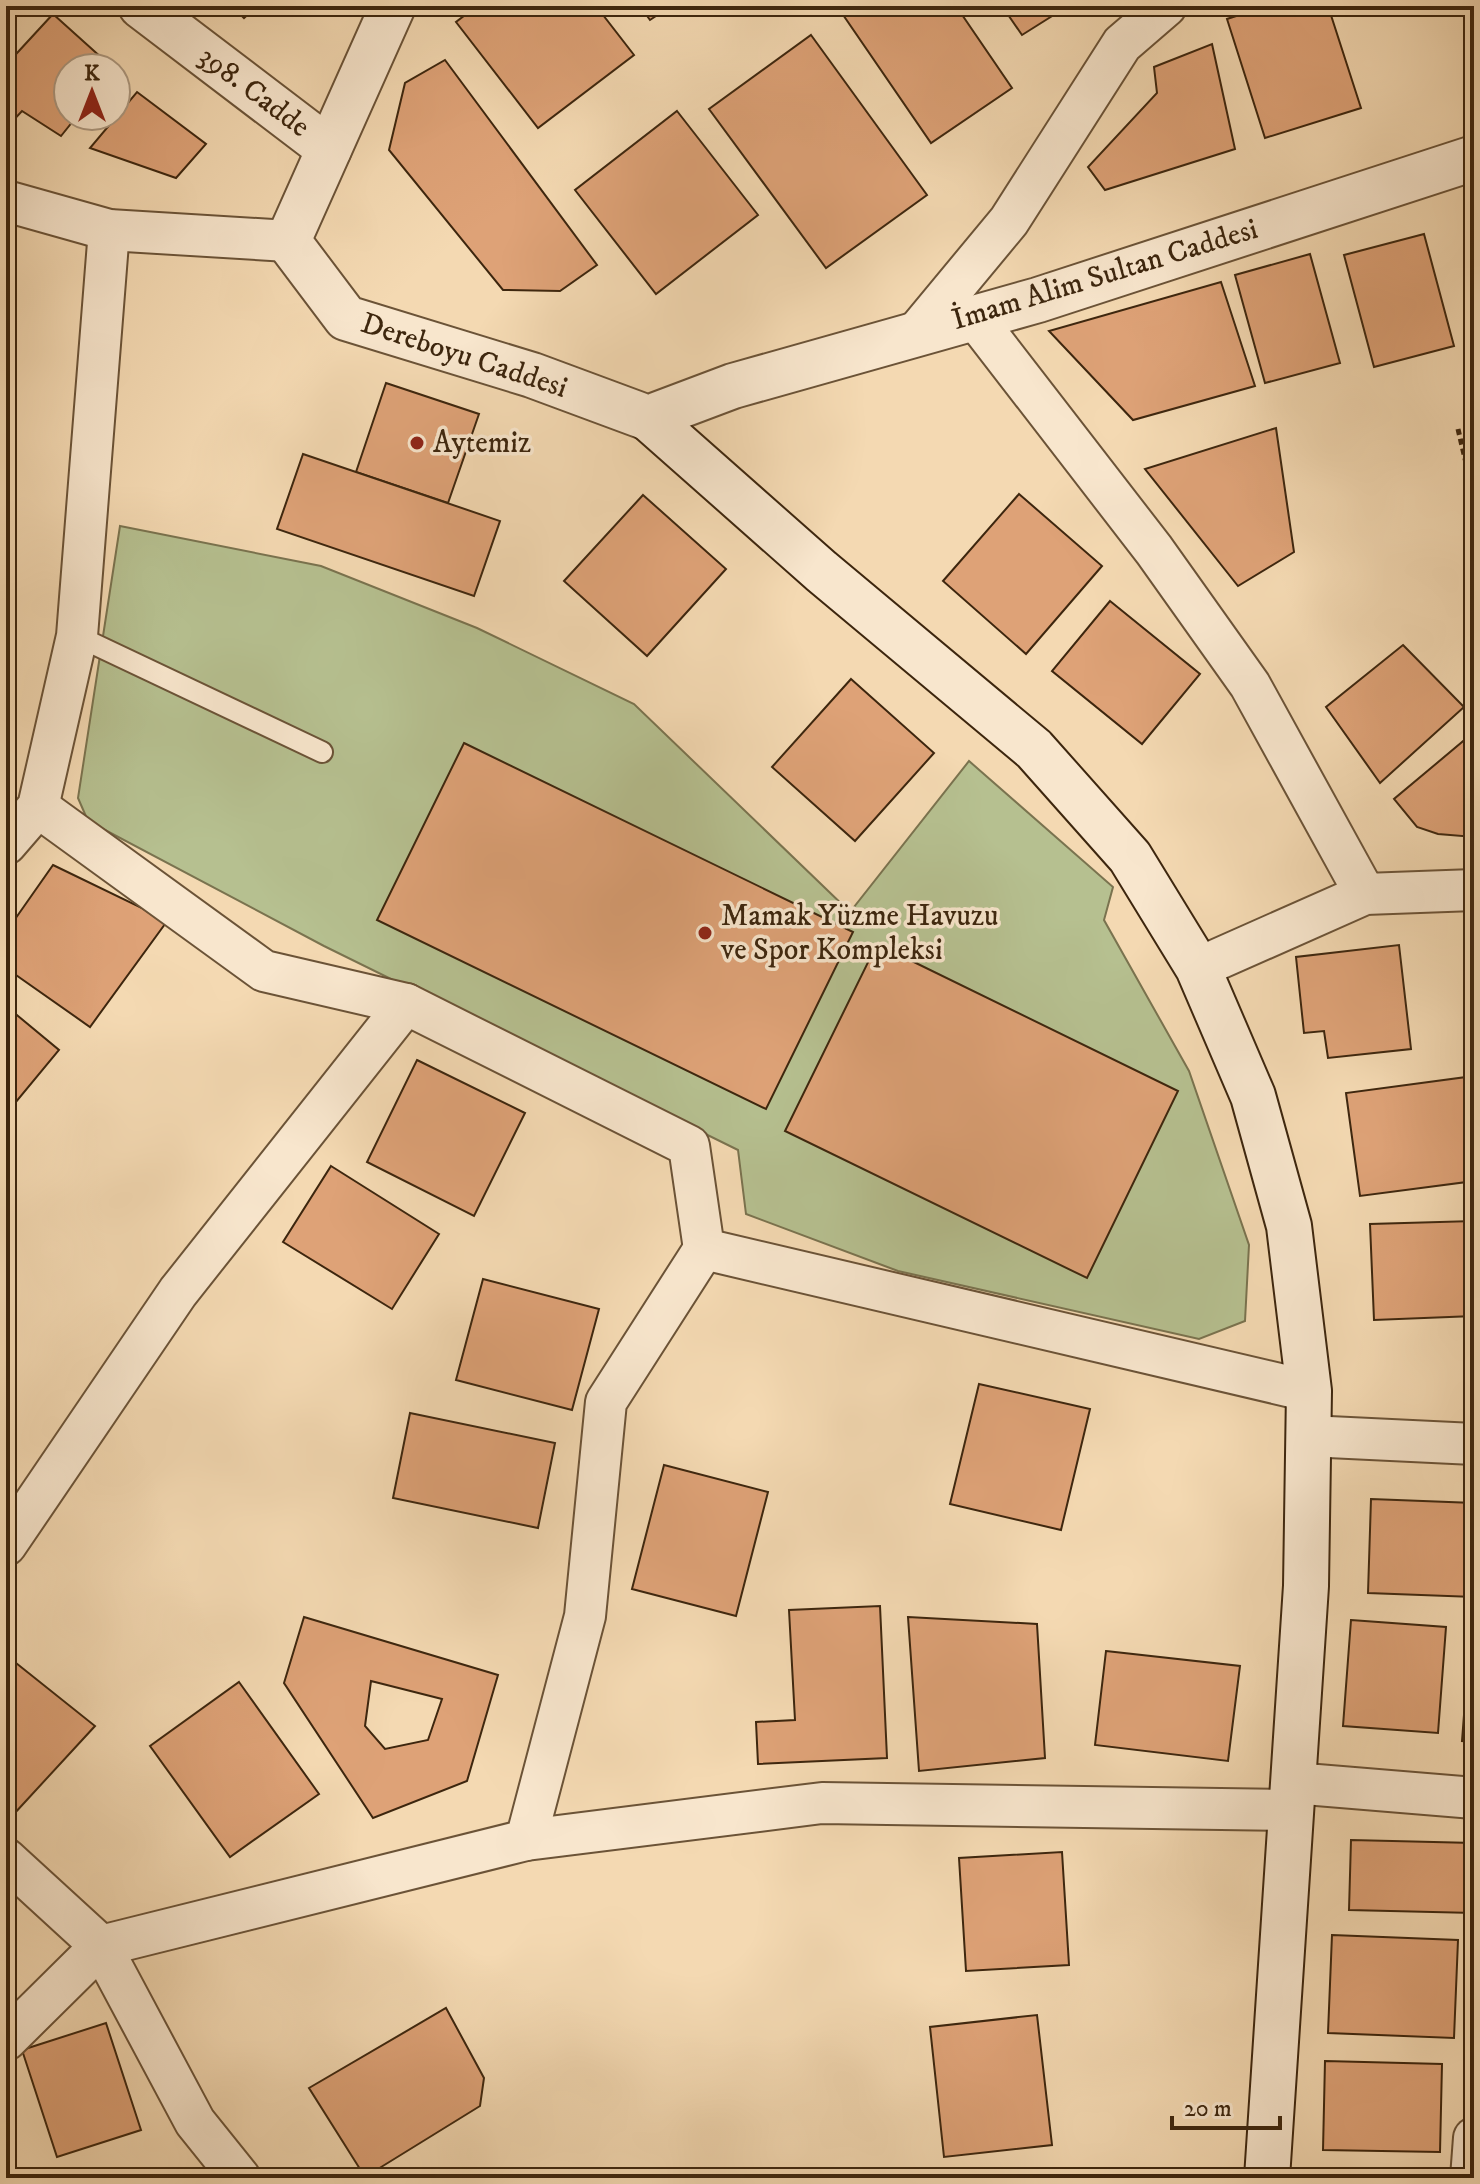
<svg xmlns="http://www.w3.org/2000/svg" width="1480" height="2184" font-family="'IM FELL DW Pica',serif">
<rect width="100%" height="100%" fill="#f4d9b2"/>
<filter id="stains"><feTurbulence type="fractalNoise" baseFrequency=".0025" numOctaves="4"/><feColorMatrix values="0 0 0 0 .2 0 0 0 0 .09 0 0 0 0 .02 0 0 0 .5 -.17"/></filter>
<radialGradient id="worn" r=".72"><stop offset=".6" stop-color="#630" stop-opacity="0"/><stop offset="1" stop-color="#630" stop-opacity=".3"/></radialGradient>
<path fill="#b6c090" stroke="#7a734f" stroke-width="2" d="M120,526L321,566L477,628L634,704L850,912L969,761L1113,887L1104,920L1189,1071L1249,1245L1245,1321L1199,1339L898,1271L746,1214L738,1150L324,946L88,821L78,798Z"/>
<g fill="#dea277" stroke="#3d260e" stroke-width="2" fill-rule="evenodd">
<path d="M232,6H257L244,18Z"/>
<path d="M477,6H596L634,55L538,128L456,22Z"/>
<path d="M640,6H671L650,20Z"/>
<path d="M837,6H956L1012,88L931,143Z"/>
<path d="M1002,6H1068L1022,35Z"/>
<path d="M1267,6H1328L1361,108L1265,138L1227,19Z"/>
<path d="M53,14L113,68H68V116H77L61,136L22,111L10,124L6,121V65Z"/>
<path d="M811,35L927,195L826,268L709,109Z"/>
<path d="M1212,44L1235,149L1105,190L1088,167L1157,93L1154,67Z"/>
<path d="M445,60L597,265L560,291L503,290L389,150L405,83Z"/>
<path d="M137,92L206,144L176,178L90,148Z"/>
<path d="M677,111L758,215L656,294L575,190Z"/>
<path d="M1424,234L1454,346L1374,367L1344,255Z"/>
<path d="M1310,254L1340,363L1265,383L1235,275Z"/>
<path d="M1221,282L1255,386L1133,420L1049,331Z"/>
<path d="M386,383L479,414L448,503L356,472Z"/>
<path d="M1276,428L1294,552L1238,586L1145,469Z"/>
<path d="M303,454L500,521L474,596L277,529Z"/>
<path d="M1019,494L1102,566L1026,654L943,581Z"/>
<path d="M643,495L726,569L647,656L564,581Z"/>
<path d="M1110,601L1200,674L1142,744L1052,671Z"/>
<path d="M1403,645L1464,707L1380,783L1326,707Z"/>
<path d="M851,679L934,753L855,841L772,767Z"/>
<path d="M1474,732V837L1438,834L1417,827L1394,799Z"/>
<path d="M464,743L853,932L766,1109L377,920Z"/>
<path d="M53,865L142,908L165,924L90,1027L6,968V932Z"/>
<path d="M877,944L1178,1091L1087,1278L785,1131Z"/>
<path d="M1399,945L1411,1049L1328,1058L1324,1031L1304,1033L1296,957Z"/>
<path d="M6,1006L59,1050L6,1114Z"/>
<path d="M417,1060L525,1113L474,1216L367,1162Z"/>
<path d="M1474,1076V1181L1360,1196L1346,1093Z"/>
<path d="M331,1166L439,1234L392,1309L283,1242Z"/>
<path d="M1474,1221V1316L1374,1320L1370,1224Z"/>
<path d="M483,1279L599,1309L572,1410L456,1380Z"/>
<path d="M979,1384L1090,1409L1061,1530L950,1504Z"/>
<path d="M410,1413L555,1443L538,1528L393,1498Z"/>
<path d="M6,1424L15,1431L6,1445Z"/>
<path d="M664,1465L768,1492L736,1616L632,1589Z"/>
<path d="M1371,1499L1474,1503V1597L1368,1593Z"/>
<path d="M880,1606L887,1758L758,1764L756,1722L795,1720L789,1610Z"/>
<path d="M304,1617L498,1675L467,1781L373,1818L284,1683ZM371,1681L442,1699L428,1740L385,1749L365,1726Z"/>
<path d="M908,1617L1037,1624L1045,1758L919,1771Z"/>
<path d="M1351,1620L1446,1627L1438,1733L1343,1726Z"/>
<path d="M1471,1624H1474V1742L1462,1741Z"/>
<path d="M1106,1651L1240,1666L1228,1761L1095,1745Z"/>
<path d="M6,1655L95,1726L13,1815L6,1809Z"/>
<path d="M239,1682L319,1794L230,1857L150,1746Z"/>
<path d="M1351,1840L1474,1843V1913L1349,1910Z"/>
<path d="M1062,1852L1069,1965L966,1971L959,1858Z"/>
<path d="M1332,1935L1458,1940L1454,2038L1328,2033Z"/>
<path d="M446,2008L484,2078L480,2106L365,2177L309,2088Z"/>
<path d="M1037,2015L1052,2145L944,2157L930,2027Z"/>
<path d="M106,2023L141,2130L57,2157L22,2050Z"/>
<path d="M1325,2061L1442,2064L1440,2152L1323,2150Z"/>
</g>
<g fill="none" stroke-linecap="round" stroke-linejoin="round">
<defs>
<path id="service" d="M77,636L322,752"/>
<g id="minor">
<path d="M6,201L109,230L288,241"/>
<path d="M974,317L1154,550L1250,685L1365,894"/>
<path d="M917,332L1009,221L1122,44L1166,6"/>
<path d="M38,807L264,971L406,1004L689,1146L704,1249L1309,1391"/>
<path d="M6,844L38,807L77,636L109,230"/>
<path d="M1198,968L1365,894L1474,890"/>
<path d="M1308,1436L1474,1444"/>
<path d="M6,1545L178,1292L406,1004"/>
<path d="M1293,1783L1474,1798"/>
<path d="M526,1840L822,1803L1291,1810"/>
<path d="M6,1859L101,1946L195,2122L240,2178"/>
<path d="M6,2040L101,1946L526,1840L585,1616L606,1402L704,1249"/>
<path d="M1471,2178L1474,2138"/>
</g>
<g id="tertiary">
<path d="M141,6L329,149"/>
<path d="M393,6L288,241L346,318L532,375L648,418L733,386L1038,300L1474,158"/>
</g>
<path id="secondary" d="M648,418L821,571L1034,749L1130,857L1198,968L1253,1096L1289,1226L1309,1391L1306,1586L1267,2178"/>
</defs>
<use href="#service" stroke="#6b5337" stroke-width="24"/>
<use href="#minor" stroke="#6b5337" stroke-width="44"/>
<use href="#tertiary" stroke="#6b5337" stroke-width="48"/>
<use href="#secondary" stroke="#3d260e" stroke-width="48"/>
<path stroke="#3d260e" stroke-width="5" stroke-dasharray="6 4" stroke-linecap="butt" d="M1458,429L1467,467L1474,470"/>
<use href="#service" stroke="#f8e6cd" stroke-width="20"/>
<use href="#minor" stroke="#f8e6cd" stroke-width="40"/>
<use href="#tertiary" stroke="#f8e6cd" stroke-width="44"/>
<use href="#secondary" stroke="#f8e6cd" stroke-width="44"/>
</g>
<g fill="#8f2418" stroke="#f8e6cd" stroke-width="3">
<circle cx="417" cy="443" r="8"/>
<circle cx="705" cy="933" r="8"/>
</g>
<g text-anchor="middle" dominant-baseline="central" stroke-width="7" stroke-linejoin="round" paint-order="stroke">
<g font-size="30" fill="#3d260e" stroke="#f8e6cd">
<text transform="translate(254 92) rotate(37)">398. Cadde</text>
<text transform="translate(1105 275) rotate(-17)">İmam Alim Sultan Caddesi</text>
<text transform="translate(464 356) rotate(18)">Dereboyu Caddesi</text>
</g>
<g font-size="30" fill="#3d260e" stroke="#f8e6cd" text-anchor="start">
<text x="433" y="443">Aytemiz</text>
<text x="721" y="916">Mamak Yüzme Havuzu<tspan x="721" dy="34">ve Spor Kompleksi</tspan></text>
</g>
</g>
<rect width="1480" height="2184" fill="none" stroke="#f4d9b2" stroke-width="32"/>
<rect x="8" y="8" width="1464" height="2168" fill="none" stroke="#3d260e" stroke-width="4"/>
<rect x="16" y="16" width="1448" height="2152" fill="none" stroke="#3d260e" stroke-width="2"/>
<g transform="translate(92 92)"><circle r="38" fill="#f8e6cd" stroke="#ad9981" stroke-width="2"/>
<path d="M0-6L14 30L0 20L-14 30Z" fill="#8f2418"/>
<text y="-12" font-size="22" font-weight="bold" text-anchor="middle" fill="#3d260e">K</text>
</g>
<path d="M1172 2116v12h108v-12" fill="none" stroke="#3d260e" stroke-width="4"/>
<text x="1184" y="2116" font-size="24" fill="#3d260e" stroke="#f8e6cd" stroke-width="6" paint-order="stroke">20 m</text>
<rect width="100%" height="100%" filter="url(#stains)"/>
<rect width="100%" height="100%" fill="url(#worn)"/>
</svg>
